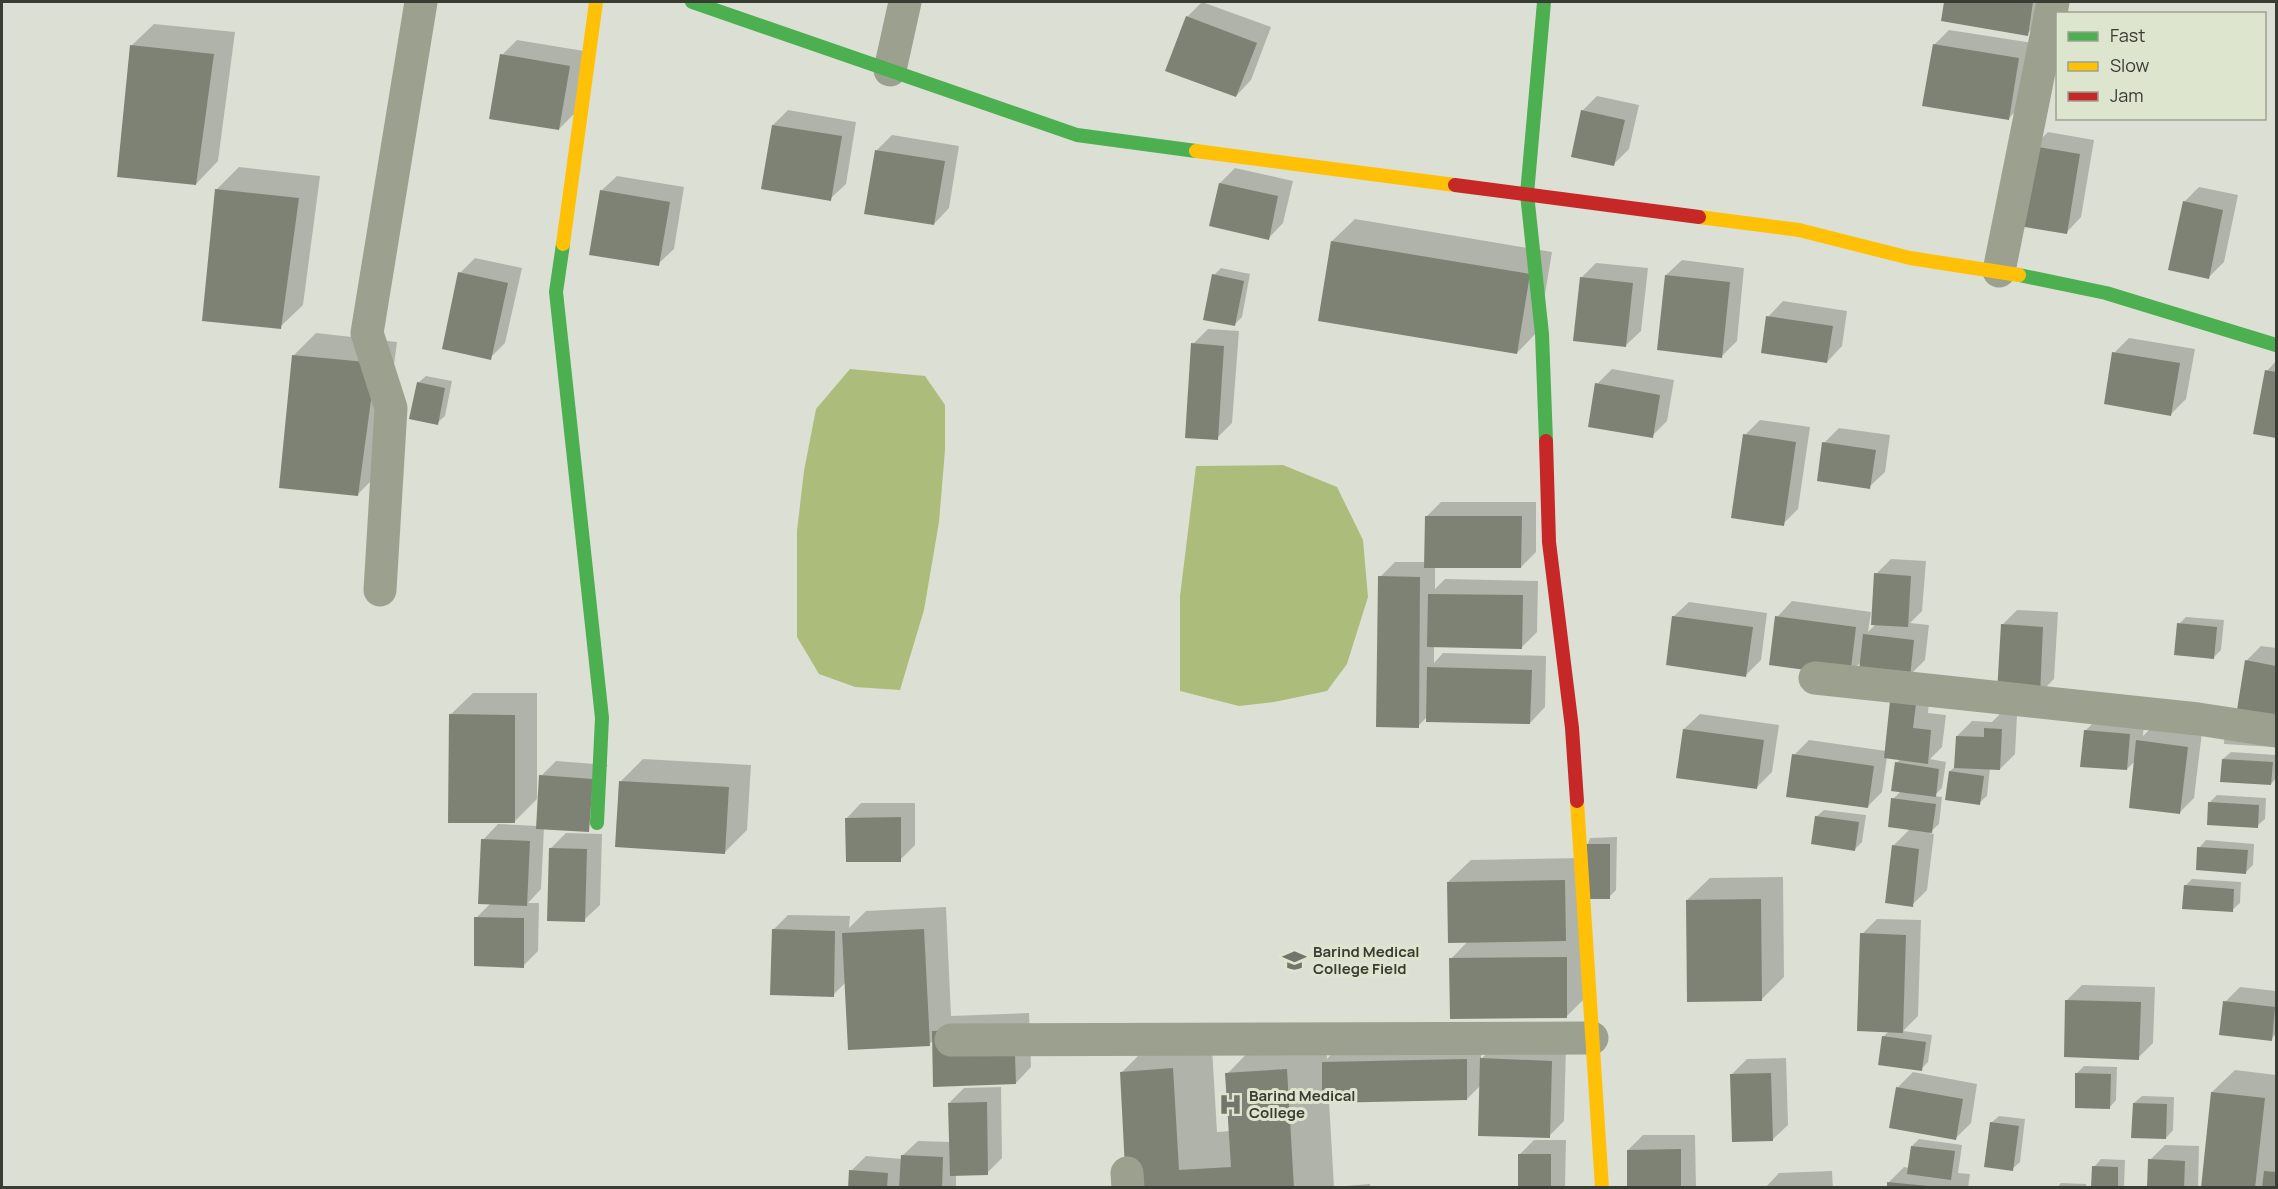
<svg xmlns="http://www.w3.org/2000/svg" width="2278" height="1189" font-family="Manrope,sans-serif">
<rect width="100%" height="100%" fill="#dce0d4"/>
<g fill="#acbc7a">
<path d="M850,369L925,376L945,405V450L939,522L924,610L900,690L855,687L819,674L797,637V531L804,471L816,409Z"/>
<path d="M1283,465L1337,487L1363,540L1368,597L1347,664L1327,691L1274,702L1239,706L1180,691V596L1196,466Z"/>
</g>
<g fill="#0003">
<path d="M1202,2L1271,27L1251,80L1236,96L1187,17Z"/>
<path d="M1946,2H2045L2042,19L2027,34L1943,20Z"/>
<path d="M154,24L235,32L218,161L196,184L131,46Z"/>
<path d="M1949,30L2033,43L2023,104L2008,119L1934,45Z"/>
<path d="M517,40L584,51L574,114L559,129L502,55Z"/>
<path d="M1597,96L1639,105L1629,149L1614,164L1582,111Z"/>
<path d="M788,110L856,122L846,184L830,199L773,125Z"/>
<path d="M2048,132L2094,140L2081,217L2066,233L2033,147Z"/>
<path d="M892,135L959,146L949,208L934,224L877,150Z"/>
<path d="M239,167L320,176L303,305L280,327L216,190Z"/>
<path d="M1235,168L1293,181L1283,223L1268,239L1220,183Z"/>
<path d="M617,176L684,187L674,249L658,264L601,191Z"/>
<path d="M2199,187L2238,195L2224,262L2209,277L2184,202Z"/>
<path d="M1355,219L1552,252L1539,330L1517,353L1332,241Z"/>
<path d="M475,258L522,268L505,343L490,358L460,273Z"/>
<path d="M1682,260L1744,268L1737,341L1722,356L1666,275Z"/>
<path d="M1596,263L1648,268L1641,331L1625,346L1581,278Z"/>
<path d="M1221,268L1250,274L1242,317L1234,325L1214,275Z"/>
<path d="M1783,301L1847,311L1842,346L1827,362L1768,317Z"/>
<path d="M1208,329L1239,331L1232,423L1217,438L1193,344Z"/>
<path d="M316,333L397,342L380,472L358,494L293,356Z"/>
<path d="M2129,338L2195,349L2186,399L2171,414L2114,353Z"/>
<path d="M2276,361V437L2255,432L2267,371Z"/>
<path d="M1612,369L1674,380L1667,421L1652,436L1597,384Z"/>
<path d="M426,376L452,381L445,416L437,423L418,383Z"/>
<path d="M1760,420L1810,427L1798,509L1783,524L1745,435Z"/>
<path d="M1839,428L1890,435L1885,472L1869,487L1824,443Z"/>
<path d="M1441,502H1536V552L1521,567H1435V589L1445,579L1538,581L1537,632L1522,647L1434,646V663L1443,653L1546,656L1545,707L1530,723L1427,717L1418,726L1380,577L1395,562H1426V517Z"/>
<path d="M1891,559L1926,561L1922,611L1910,623L1929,625L1925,660L1909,676L1861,662L1849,674L1777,617L1792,601L1871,612L1868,632L1876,624V574Z"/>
<path d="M1689,602L1767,613L1761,660L1746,675L1673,617Z"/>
<path d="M2017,610L2058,612L2054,679L2039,694L2002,625Z"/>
<path d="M2186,617L2224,620L2221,650L2213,658L2179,624Z"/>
<path d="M2261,646L2276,648V743L2273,747L2224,744L2225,723L2238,716L2246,661Z"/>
<path d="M1930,689L1928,713L1946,715L1942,747L1930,759L1946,762L1942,788L1934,796L1942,797L1939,824L1929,833L1934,834L1927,890L1912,905L1893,846L1910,829L1893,799L1901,791L1896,763L1901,759L1887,757L1882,792L1867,807L1794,755L1809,740L1886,751L1892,702Z"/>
<path d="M473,693H537V799L514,822L450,715Z"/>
<path d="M1700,714L1779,725L1772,772L1757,787L1684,729Z"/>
<path d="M2000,714L2017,715L2015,754L2000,769L1990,768L1987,796L1979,803L1950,771L1956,766L1957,736L1972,721L1992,722Z"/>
<path d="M2100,716L2144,720L2143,736L2153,726L2202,732L2194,798L2179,813L2136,760L2127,769L2085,731Z"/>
<path d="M2231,752L2276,755V778L2271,784L2223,759Z"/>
<path d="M643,759L751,765L747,830L725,852L621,781Z"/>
<path d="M556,761L608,765L544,828L541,889L528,903H539L538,951L523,966L476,918L491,903L483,840L498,824L537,826L541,776Z"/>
<path d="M2217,795L2266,798L2265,819L2257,826L2210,802Z"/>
<path d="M861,803H915V845L900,860L846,819Z"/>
<path d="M1824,810L1866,815L1862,842L1855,849L1816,817Z"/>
<path d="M566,833L602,834L600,905L584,920L550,849Z"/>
<path d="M1617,837L1616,890L1609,897L1587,898L1589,994L1567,1016L1451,959L1468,941L1448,882L1471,860L1583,858L1590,838Z"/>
<path d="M2206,840L2254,844L2253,865L2246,872L2199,848Z"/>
<path d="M1783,877L1784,977L1761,1000L1687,900L1710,878Z"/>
<path d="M2192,879L2241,882L2240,903L2232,910L2185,886Z"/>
<path d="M946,907L951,1016L1029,1013L1031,1067L1016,1083L934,1040L929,1044L846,982L833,995L773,930L788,915L850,916L849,928L866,911Z"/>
<path d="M1877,919L1921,920L1918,1016L1903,1031L1932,1035L1928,1062L1921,1069L1883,1037L1889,1031L1862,934Z"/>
<path d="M2082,985L2155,987L2153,1043L2138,1058L2067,1000Z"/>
<path d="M2240,987L2276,991V1034L2271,1039L2225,1002Z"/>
<path d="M1211,1031L1217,1132L1230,1131L1227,1074L1265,1035L1325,1032L1327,1059L1338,1047L1481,1045V1059L1497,1044L1566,1046L1564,1121L1549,1136L1481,1085L1467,1099L1329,1101L1334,1187L1370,1184V1188H1128L1122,1072L1160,1034Z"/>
<path d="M1786,1058L1788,1125L1772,1140L1732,1074L1747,1059Z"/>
<path d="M2084,1066L2117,1067L2116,1100L2109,1108L2077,1073Z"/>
<path d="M2235,1070L2276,1075V1188H2202L2212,1092Z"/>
<path d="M1913,1072L1977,1084L1971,1123L1956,1138L1898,1087Z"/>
<path d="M1001,1087L1002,1158L987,1173L956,1174V1188H849L851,1171L866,1156L902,1159V1156L918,1141L950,1142L949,1103L964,1088Z"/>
<path d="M2142,1096L2174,1097L2173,1130L2166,1138L2134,1103Z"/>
<path d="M1999,1116L2025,1119L2020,1162L2012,1169L1991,1123Z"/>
<path d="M1643,1135H1695L1696,1188H1629L1628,1150Z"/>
<path d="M1919,1139L1962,1145L1958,1173L1970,1174L1968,1188H1888L1889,1182L1904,1167L1910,1168L1912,1146Z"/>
<path d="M1534,1140H1566L1565,1188H1519V1155Z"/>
<path d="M2165,1145L2199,1146L2198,1188H2149L2150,1160Z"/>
<path d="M2101,1159L2125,1160L2124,1188H2093L2094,1167Z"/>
<path d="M1832,1171L1833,1188H1765L1779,1173Z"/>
<path d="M2061,1183L2086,1184V1188H2057Z"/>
</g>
<g fill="#7e8274">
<path d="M1944,2H2033L2028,36L1941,21Z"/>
<path d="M1186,16L1257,43L1236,97L1165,71Z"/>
<path d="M1933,44L2019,58L2009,120L1922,106Z"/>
<path d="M130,45L214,54L196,185L117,177Z"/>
<path d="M500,54L570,66L559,130L489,119Z"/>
<path d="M1581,110L1625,120L1614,166L1571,157Z"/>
<path d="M772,125L842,136L831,201L761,189Z"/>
<path d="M2032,146L2080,154L2067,234L2019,226Z"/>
<path d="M875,150L945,161L934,225L864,214Z"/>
<path d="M1219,183L1278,196L1269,240L1209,226Z"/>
<path d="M215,189L299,198L281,329L202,321Z"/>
<path d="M600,190L670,202L659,266L589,255Z"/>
<path d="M2183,201L2223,210L2209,279L2168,270Z"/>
<path d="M1331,241L1530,274L1517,354L1318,321Z"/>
<path d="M458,272L508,283L491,360L442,349Z"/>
<path d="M1212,274L1244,281L1235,326L1203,320Z"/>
<path d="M1665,275L1730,282L1722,358L1657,350Z"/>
<path d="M1580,277L1633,283L1626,347L1573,341Z"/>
<path d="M1766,316L1833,326L1827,363L1761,353Z"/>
<path d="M1191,343L1224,346L1218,440L1185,438Z"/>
<path d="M2112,352L2180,363L2171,416L2104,404Z"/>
<path d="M292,355L376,363L358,496L279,488Z"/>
<path d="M2265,370L2276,372V438L2253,434Z"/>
<path d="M417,382L445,388L438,425L409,419Z"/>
<path d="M1595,383L1660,395L1653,438L1588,427Z"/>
<path d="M1743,434L1796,442L1784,526L1731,518Z"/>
<path d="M1822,442L1876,450L1870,489L1817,481Z"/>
<path d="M1425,516H1522L1521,568H1424Z"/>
<path d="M1874,573L1911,576L1908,627L1871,625Z"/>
<path d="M1378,576L1420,577L1419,728L1376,727Z"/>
<path d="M1428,594L1523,595L1522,649L1427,647Z"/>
<path d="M1672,616L1753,627L1746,677L1666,665Z"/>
<path d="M1775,616L1856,627L1850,676L1769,665Z"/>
<path d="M2177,623L2217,627L2214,659L2174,655Z"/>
<path d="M2001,624L2043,627L2040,695L1997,693Z"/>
<path d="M1863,634L1914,640L1910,677L1859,671Z"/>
<path d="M2245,660L2276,666V723L2236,716Z"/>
<path d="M1427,667L1532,670L1530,724L1426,722Z"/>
<path d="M1890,701L1916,704L1913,728L1931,730L1928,764L1884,758Z"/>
<path d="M449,714L515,715V823H448Z"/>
<path d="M1984,728L2002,729L2000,770L1954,768L1956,736L1984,737Z"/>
<path d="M1683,729L1764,740L1757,789L1676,778Z"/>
<path d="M2084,730L2130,734L2127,770L2080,767Z"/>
<path d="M2136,740L2188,747L2180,814L2129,808Z"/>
<path d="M1792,754L1874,766L1868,808L1786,797Z"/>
<path d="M2222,759L2273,762L2271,785L2220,782Z"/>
<path d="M1895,762L1939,769L1936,797L1891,791Z"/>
<path d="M1949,771L1984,776L1980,805L1945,800Z"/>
<path d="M539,775L593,779L589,832L536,829Z"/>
<path d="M619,781L729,787L725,854L615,847Z"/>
<path d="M1891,798L1936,804L1932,833L1888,827Z"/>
<path d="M2208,802L2259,805L2258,828L2207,825Z"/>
<path d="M1815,816L1859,822L1855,851L1811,844Z"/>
<path d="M901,817V862H846L845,818Z"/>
<path d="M481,839L530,841L527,906L478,904Z"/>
<rect x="1581" y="844" width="29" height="55"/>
<path d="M1892,845L1919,849L1913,907L1885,903Z"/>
<path d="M2197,847L2248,850L2246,874L2196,870Z"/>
<path d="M549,848L587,849L585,922L547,921Z"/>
<path d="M1565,880L1566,941L1448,943L1447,882Z"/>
<path d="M2184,885L2234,889L2233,912L2182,909Z"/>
<path d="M1761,899L1762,1001L1687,1002L1686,900Z"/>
<path d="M474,917L524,918V968L474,966Z"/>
<path d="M772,929L835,931L834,997L770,995Z"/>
<path d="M924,929L930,1046L848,1050L842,933Z"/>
<path d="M1860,933L1906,935L1903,1033L1857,1031Z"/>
<path d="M1567,957V1018L1450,1019L1449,958Z"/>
<path d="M2065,1000L2141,1002L2139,1060L2064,1057Z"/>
<path d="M2223,1001L2275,1007L2272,1041L2219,1035Z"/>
<path d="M1014,1028L1016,1084L933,1087L932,1031Z"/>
<path d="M1882,1036L1926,1042L1922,1071L1878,1065Z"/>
<path d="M1480,1058L1552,1061L1550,1138L1478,1136Z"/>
<path d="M1467,1059V1100L1322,1103V1062Z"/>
<path d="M1173,1068L1179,1170L1231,1167L1225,1073L1287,1069L1294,1188H1126L1120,1072Z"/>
<path d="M1771,1073L1773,1141L1732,1142L1730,1074Z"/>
<path d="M2075,1073L2111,1074L2110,1109L2075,1108Z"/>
<path d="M1896,1087L1963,1099L1956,1140L1889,1128Z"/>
<path d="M2211,1092L2265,1098L2255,1188H2201Z"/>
<path d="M987,1102L988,1175L950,1176L948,1103Z"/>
<path d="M2133,1103L2167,1104L2166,1139L2131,1138Z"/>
<path d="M1990,1122L2019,1126L2013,1171L1984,1167Z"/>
<path d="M1911,1146L1955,1151L1951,1180L1907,1174Z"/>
<path d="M1681,1149V1188H1627V1150Z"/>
<rect x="1518" y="1154" width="33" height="34"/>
<path d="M901,1155L943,1157L942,1188H899Z"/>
<path d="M2148,1159L2185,1161L2184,1188H2147Z"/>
<path d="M2092,1166L2118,1167V1188H2091Z"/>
<path d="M849,1170L888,1173L887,1188H848Z"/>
<path d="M2264,1171L2276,1172V1188H2262Z"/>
<path d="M1887,1182L1928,1186V1188H1887Z"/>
</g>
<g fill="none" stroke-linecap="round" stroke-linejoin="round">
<g stroke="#9ca18f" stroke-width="33">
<path d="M890,70L905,2"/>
<path d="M1999,271L2053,2"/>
<path d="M380,590L391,408L367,333L421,2"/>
<path d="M1815,678L2198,719L2276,731"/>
<path d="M951,1040L1592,1038"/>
<path d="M1127,1173L1128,1188"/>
</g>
<g stroke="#4caf50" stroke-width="14">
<path d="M692,2L1077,135L1196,151"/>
<path d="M1544,2L1527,194L1542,334L1546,441"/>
<path d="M563,244L556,292L602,718L597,823"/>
<path d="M2019,275L2106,293L2276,345"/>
</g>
<g stroke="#ffc107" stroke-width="14">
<path d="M1196,151L1455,185"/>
<path d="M1699,217L1799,230L1910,258L2019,275"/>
<path d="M563,244L596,2"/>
<path d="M1577,801L1602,1188"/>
</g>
<g stroke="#c62828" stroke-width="14">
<path d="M1455,185L1699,217"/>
<path d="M1546,441L1549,542L1572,728L1577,801"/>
</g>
</g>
<defs>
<symbol id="university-bare" viewBox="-9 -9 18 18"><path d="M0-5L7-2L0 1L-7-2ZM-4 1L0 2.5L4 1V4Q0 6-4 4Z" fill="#72756b" stroke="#dee5cf" stroke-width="2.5" paint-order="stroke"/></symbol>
<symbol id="hospital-bare" viewBox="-9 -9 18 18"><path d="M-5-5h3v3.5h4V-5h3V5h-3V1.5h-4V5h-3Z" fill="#72756b" stroke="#dee5cf" stroke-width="2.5" paint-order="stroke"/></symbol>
</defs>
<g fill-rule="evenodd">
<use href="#university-bare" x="1278" y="944" width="33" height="33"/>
<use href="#hospital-bare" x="1214" y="1088" width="33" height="33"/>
</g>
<g text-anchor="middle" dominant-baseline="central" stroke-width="6" stroke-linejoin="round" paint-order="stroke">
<g font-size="15" font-weight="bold" fill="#393c33" stroke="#dee5cf" text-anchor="start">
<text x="1313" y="951">Barind Medical<tspan x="1313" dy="17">College Field</tspan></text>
<text x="1249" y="1095">Barind Medical<tspan x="1249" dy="17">College</tspan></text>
</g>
</g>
<rect width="2278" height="1189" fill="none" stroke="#393c33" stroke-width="6"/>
<rect x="2056" y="12" width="210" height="108" fill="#dee5cf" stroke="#9ca191" stroke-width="1.5"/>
<rect x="2068" y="32" width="30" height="9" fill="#4caf50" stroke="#9ca191" stroke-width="1.5"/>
<text x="2110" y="42" font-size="18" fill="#393c33">Fast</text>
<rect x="2068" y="62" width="30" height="9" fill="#ffc107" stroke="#9ca191" stroke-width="1.5"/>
<text x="2110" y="72" font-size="18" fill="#393c33">Slow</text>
<rect x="2068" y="92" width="30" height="9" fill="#c62828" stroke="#9ca191" stroke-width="1.5"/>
<text x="2110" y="102" font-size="18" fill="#393c33">Jam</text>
</svg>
